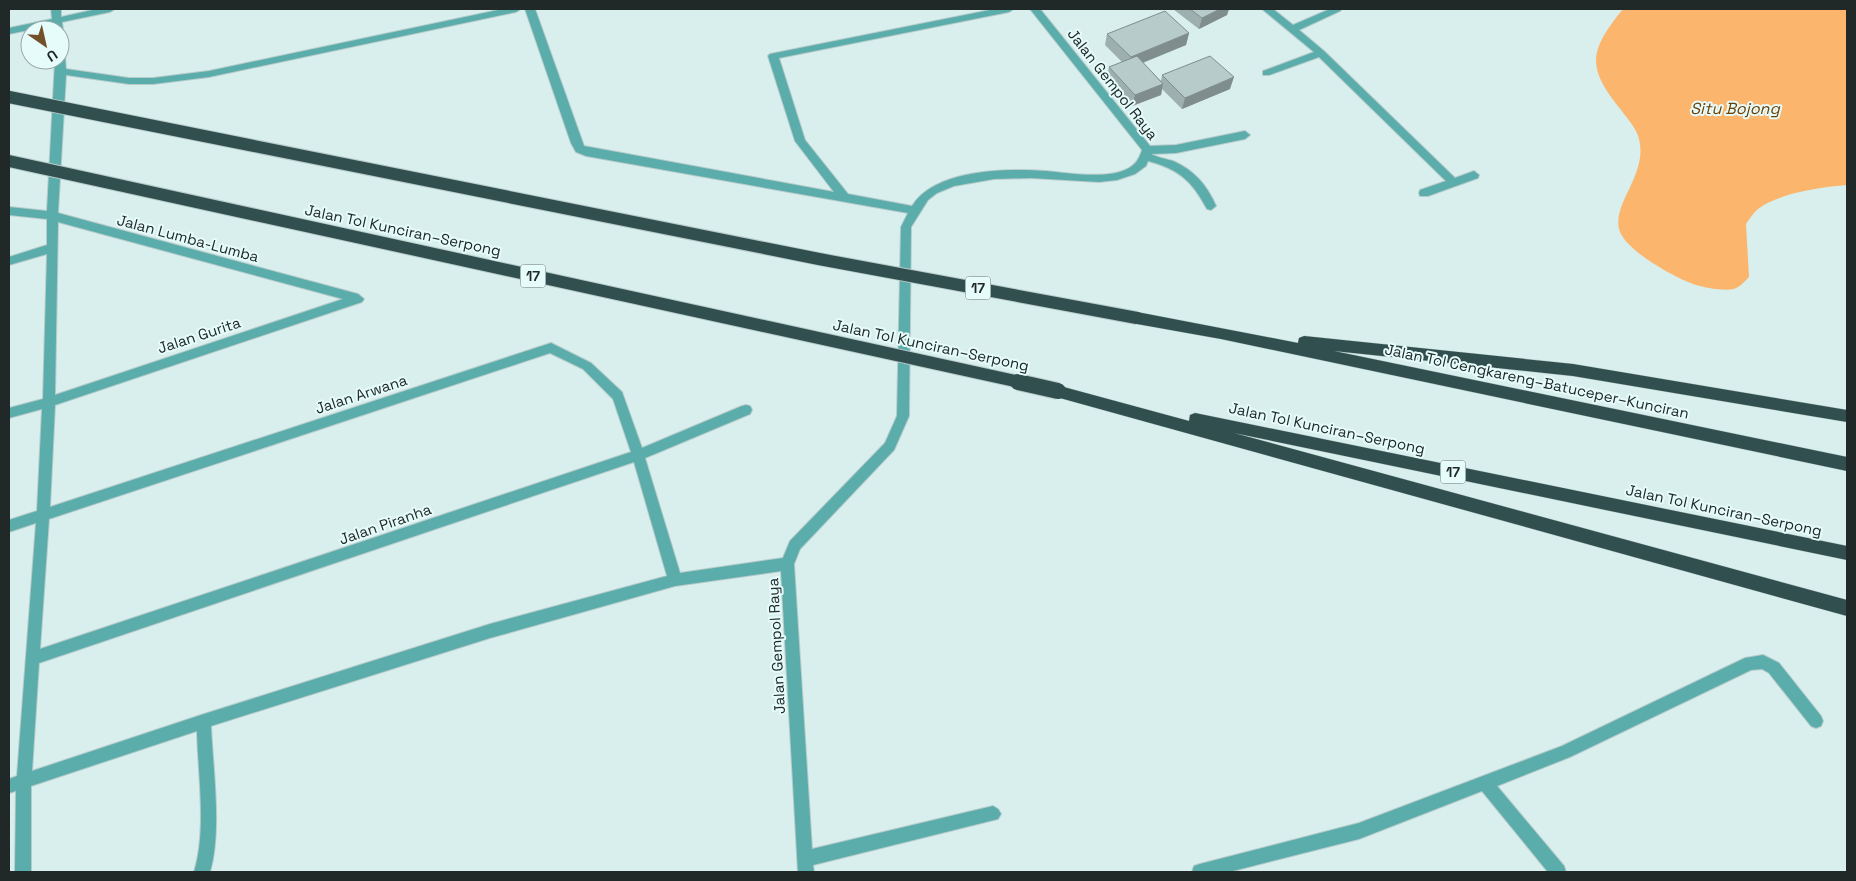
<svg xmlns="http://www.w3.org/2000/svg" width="1856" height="881" font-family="'Space Grotesk',sans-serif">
<rect width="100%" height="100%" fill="#d8efee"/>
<path fill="#fbb56d" d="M1623,9H1847V185C1821,187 1779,193 1758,209C1753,213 1749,220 1746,224L1749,277C1745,281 1740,287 1734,289C1722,291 1706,288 1693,284C1674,277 1624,250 1619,229C1613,202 1648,174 1639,139C1637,129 1627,118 1621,110C1586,67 1589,51 1623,9Z"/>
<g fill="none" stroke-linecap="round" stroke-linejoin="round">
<defs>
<g id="minor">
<path d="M51,9H61V17L97,9H115L110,12L62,22L63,30L60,33V30H53V25L9,34V28L52,19Z"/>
<path d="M503,9H521L516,12L209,77L153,84H129L66,75L58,213L358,294L364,299L362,302L55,405L50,507L551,343L591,363L622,392L642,448L742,406L746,405L750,406L752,410L750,414L645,458L680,573L783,558L790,541L885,443L897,416L901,227L908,213L586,156L576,152L571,143L525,9H535L584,146L834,192L795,141L768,56L770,54L995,9H1014L1009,12L779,58L805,140L848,194L912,206C935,169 1007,168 1046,171C1068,173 1109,180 1129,168C1136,164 1139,159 1142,150L1030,9H1040L1150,146L1176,145L1245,131L1250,135L1245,139L1176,153L1151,154C1156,157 1166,159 1173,161C1194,170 1207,185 1216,206L1211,210L1207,209C1192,181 1179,169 1148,161L1146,166L1135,174L1117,180L1099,182L1031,178L994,179L954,186L937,193L928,200L911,227L909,416L894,450L800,549L794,564L812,849L993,806L998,809L1001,814L998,819L813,865L814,872H798L781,571L675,586L490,638L211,726C213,770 222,831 210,872H194C207,830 198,775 197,731L31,786V872H15L16,791L9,793V779L17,776L36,523L9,532V520L37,511L42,409L9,418V408L43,399L47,254L9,265V257L47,245V219L9,215V207L47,211L55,60H60V53L65,56L66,69L129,78H153L209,71ZM58,222L343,299L55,395ZM550,353L583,369L613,399L631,452L40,649L49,519ZM634,462L667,576L490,624L204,714L32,771L39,663Z"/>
<path d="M1262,9H1273L1293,25L1330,9H1342L1340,11L1299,30L1324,51L1455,178L1474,171L1479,175L1478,178L1428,196H1420L1419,193L1420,190L1446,181L1319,57L1269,75H1263V71L1314,52Z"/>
<path d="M1763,655L1779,663L1821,716L1823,721L1821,726L1816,728L1811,726L1769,673L1762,669L1751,670L1570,757L1497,786L1564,866L1566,872H1548L1482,791L1359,839L1229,872H1192L1194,866L1200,864L1359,823L1562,746L1745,658Z"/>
</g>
<g id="highway">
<path d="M1137,312L1298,343L1299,338L1304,336L1573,364L1847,410V422L1573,376L1334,351L1847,457V471L1221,339L1137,324L1132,322L1130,318L1132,314Z"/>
<path d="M1060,386L1189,421L1190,415L1195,413L1847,546V560L1234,433L1847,600V616L1060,398L1055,396L1053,392L1055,388Z"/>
</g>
</defs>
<use href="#minor" stroke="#b7cbca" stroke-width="2"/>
<use href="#highway" stroke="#b7cbca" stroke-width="1"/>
<use href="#minor" fill="#5aadab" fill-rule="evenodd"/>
<use href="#highway" fill="#314f4e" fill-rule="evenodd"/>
<defs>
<g id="highway-bridge-far1">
<path d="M9,97L819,259L1137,318"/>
<path d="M9,161L1024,383"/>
</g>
<path id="highway-bridge" d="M1018,382L1058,391"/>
</defs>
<use href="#highway-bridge-far1" stroke="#b7cbca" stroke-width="14" stroke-linecap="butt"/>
<use href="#highway-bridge" stroke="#b7cbca" stroke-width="18" stroke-linecap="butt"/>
<use href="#highway-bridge-far1" stroke="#314f4e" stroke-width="12"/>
<use href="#highway-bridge" stroke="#314f4e" stroke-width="16"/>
</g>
<g fill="#9dafae">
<path d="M1173,9H1229L1227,15L1199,29Z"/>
<path d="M1189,33L1186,45L1143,63L1161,81L1162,75L1230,89L1182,109L1162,89L1161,95L1132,106L1107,78L1109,67L1122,62L1105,45L1107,34Z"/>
</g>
<g fill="#7f8e8d">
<path d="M1220,9H1229L1227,15L1199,29L1202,18Z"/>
<path d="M1189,33L1186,45L1129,68L1131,57Z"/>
<path d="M1234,77L1230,89L1182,109L1185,98Z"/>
<path d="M1163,84L1161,95L1132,106L1135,95Z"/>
</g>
<g fill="#b6cbca" stroke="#7f8e8d">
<path d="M1190,9H1220L1202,18Z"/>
<path d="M1165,11L1189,33L1131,57L1107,34Z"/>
<path d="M1137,56L1163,84L1135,95L1109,67Z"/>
<path d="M1210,56L1234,77L1185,98L1162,75Z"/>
</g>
<g text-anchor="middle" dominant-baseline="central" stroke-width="4" stroke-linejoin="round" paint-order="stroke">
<g fill="#e6fcfb" stroke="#5b6867" stroke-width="1">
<rect x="520.5" y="264.5" width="25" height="23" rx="4"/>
<rect x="965.5" y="276.5" width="25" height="23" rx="4"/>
<rect x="1440.5" y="460.5" width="25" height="23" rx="4"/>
</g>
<g font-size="14" font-weight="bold" fill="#202928">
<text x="533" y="276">17</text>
<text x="978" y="288">17</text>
<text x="1453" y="472">17</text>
</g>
<g font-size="15" fill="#202928" stroke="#e6fcfb">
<text transform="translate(1113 84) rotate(52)">Jalan Gempol Raya</text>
<text transform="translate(403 230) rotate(12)">Jalan Tol Kunciran–Serpong</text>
<text transform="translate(188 238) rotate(15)">Jalan Lumba-Lumba</text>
<text transform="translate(199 335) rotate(-18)">Jalan Gurita</text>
<text transform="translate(931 345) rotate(12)">Jalan Tol Kunciran–Serpong</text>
<text transform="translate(1537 381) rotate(12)">Jalan Tol Cengkareng–Batuceper–Kunciran</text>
<text transform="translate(361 394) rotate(-18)">Jalan Arwana</text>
<text transform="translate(1327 428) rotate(12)">Jalan Tol Kunciran–Serpong</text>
<text transform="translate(1724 510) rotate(12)">Jalan Tol Kunciran–Serpong</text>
<text transform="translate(385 524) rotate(-19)">Jalan Piranha</text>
<text transform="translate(776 646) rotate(-93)">Jalan Gempol Raya</text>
</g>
<g font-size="16" font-style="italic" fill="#6c3f03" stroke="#e6fcfb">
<text x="1735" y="108">Situ Bojong</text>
</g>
</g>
<rect width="1856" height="881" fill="none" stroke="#202928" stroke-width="20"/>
<g transform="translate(45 45) rotate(146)"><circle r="24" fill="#e6fcfb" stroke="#97a8a7"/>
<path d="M0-4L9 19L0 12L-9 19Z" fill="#74502a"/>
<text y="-8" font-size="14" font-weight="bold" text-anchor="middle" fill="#202928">U</text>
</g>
</svg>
